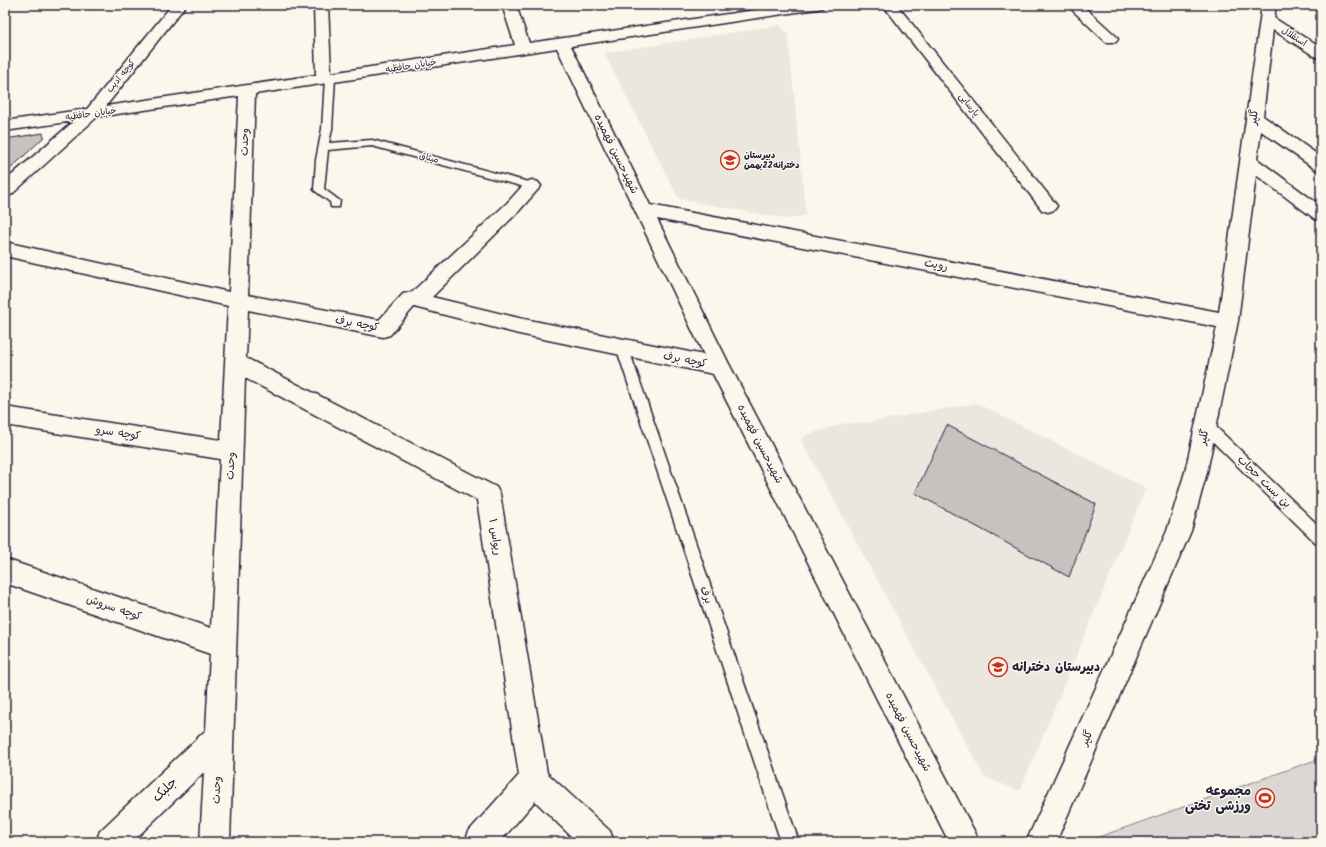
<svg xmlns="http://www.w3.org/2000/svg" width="1326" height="847" font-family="Kalam,'Playpen Sans Arabic',sans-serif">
<rect width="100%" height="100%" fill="#fbf7ec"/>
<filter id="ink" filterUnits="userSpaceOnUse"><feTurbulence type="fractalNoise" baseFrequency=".025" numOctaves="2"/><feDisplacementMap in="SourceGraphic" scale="8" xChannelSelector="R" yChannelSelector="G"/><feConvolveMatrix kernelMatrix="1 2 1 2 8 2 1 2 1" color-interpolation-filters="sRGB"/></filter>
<g filter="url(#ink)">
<g fill="#ebe7df">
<path d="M780,25L788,34L806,215L787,219L679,199L604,53Z"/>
<path d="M976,403L1146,488L1020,791L984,777L801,440L806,435L846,423H865Z"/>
</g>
<path fill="#dbd8d3" stroke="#7e7d87" d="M1321,758V842H1093L1096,838Z"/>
<g fill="#c6c2c0" stroke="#22223b">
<path d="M43,133L44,137L5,174V139Z"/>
<path d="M947,425L1096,504L1069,577L915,493Z"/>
</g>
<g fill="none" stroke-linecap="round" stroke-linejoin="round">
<defs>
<g id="service">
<path d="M330,75L335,78L332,129L329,143L372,140L536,184L537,186L532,189L372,146L328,150L324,189L340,201L339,207H331L330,202L314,190L316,160L322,129L325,78Z"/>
<path d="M622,342L626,344L628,347L799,842H781L616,347L618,344Z"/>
<path d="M1206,420L1211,422L1321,528V545L1316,543L1201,430L1199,426L1201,422Z"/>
</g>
<g id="minor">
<path d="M172,5H186L106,106L316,75L314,5H328L331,73L515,45L502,5H516L529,43L789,5H824L822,8L817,9L571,46L650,205L1219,312L1262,5H1276L1274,18L1321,48V58L1316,57L1273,30L1263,116L1321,157V171L1315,169L1261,131L1257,159L1321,206V221L1315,219L1256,175L1238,321L1207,472L1191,531L1056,842H1026L1167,531L1185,472L1217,327L657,219L729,364L980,842H949L713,374L519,334L414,307L390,335L383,337L248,310L246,358L496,487L500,494L547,773L610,831L614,842H577L535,801L500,842H465L469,831L519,775L477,500L245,378L230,842H200L204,772L132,842H96L100,831L206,730L210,654L5,583V559L211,628L220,459L5,425V407L221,440L228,306L5,256V242L229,292L239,96L97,117L11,195L5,197V181L74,121L5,131V121L87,109ZM557,48L704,355L519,318L432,297L519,211L541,186L538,182L532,180L526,182L507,203L412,292L403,294L379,320L248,295L255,94Z"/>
<path d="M883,5H897L1054,202L1057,206L1054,210L1048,212L1042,210Z"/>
<path d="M1067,5H1082L1116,36L1118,39L1116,42H1106Z"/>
</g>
</defs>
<use href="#service" stroke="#22223b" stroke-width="3"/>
<use href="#minor" stroke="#22223b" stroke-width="3"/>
<use href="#service" fill="#fbf7ec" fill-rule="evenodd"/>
<use href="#minor" fill="#fbf7ec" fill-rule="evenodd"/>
</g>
</g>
<defs>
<symbol id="school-ring" viewBox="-11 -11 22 22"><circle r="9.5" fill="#fbf7ec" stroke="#c8321e" stroke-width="1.5"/><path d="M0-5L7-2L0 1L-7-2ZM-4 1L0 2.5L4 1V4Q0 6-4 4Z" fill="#c8321e"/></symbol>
<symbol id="stadium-ring" viewBox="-11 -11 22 22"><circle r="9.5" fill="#fbf7ec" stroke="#c8321e" stroke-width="1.5"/><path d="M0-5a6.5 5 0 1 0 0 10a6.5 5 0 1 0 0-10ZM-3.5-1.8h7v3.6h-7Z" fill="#c8321e"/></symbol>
</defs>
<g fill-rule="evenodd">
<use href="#school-ring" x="719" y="149" width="22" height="22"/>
<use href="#school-ring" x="987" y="656" width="22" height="22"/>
<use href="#stadium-ring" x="1254" y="787" width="22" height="22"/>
</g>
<g text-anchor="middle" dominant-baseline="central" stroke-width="3" stroke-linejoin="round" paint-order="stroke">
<g font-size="9" fill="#22223b" stroke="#fbf7ec">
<text transform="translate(1294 37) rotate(32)">استقلال</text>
<text transform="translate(411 66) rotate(-9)">خیابان حافظیه</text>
<text transform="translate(121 76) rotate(-51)">کوچه ادیب</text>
<text transform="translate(969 105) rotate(52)">پارسایی</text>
<text transform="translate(91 114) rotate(-8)">خیابان حافظیه</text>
<text transform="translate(429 158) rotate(15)">میثاق</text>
</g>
<g font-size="9" font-weight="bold" fill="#22223b" stroke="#fbf7ec" text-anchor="start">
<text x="744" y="155">دبیرستان<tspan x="744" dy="10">دخترانه22بهمن</tspan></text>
</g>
<g font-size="11" fill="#22223b" stroke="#fbf7ec">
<text transform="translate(1254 117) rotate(-83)">گلپر</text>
<text transform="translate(245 142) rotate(-88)">وحدت</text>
<text transform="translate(616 154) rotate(64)">شهیدحسین فهمیده</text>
<text transform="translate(936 265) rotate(11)">رویت</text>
<text transform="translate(357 324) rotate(10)">کوچه برف</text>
<text transform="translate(685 360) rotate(11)">کوچه برف</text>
<text transform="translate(118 433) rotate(9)">کوچه سرو</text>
<text transform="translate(1204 437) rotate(-78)">گلپر</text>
<text transform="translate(760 444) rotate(63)">شهیدحسین فهمیده</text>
<text transform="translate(231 466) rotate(-87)">وحدت</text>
<text transform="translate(1264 482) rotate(44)">بن بست حجاب</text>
<text transform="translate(495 537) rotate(81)">ریواس ۱</text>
<text transform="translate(706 595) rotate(71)">برف</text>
<text transform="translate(114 608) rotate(19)">کوچه سروش</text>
<text transform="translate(908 732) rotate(63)">شهیدحسین فهمیده</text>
<text transform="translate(1087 738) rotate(-66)">گلپر</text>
<text transform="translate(217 790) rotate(-88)">وحدت</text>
</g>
<g font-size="13" font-weight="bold" fill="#22223b" stroke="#fbf7ec" text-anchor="start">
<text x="1012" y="667">دبیرستان دخترانه</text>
<text x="1251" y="791" text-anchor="end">مجموعه<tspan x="1251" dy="15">ورزشی تختی</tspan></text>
</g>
<g font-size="13" fill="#22223b" stroke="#fbf7ec">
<text transform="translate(165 790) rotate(-44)">جلبک</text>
</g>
</g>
<rect width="1326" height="847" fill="none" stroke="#fbf7ec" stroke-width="20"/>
<rect x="10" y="10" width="1306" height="827" fill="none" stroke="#22223b" stroke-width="1.5" filter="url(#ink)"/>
</svg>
